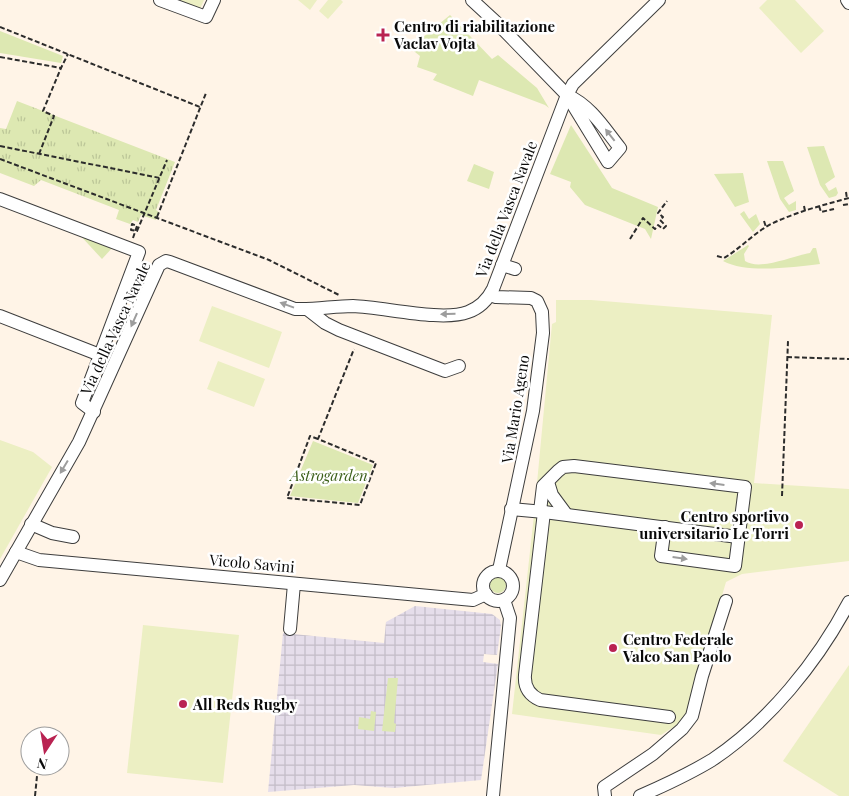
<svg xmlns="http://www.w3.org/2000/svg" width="849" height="796" font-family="'Playfair Display',serif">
<defs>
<pattern id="industrial-grid" width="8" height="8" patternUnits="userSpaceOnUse" patternTransform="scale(1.25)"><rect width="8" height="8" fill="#e5ddea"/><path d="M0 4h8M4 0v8" fill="none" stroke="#c3bcc7"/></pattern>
<pattern id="park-tufts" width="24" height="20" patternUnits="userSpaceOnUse" patternTransform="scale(1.25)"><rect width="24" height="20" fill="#dde8b2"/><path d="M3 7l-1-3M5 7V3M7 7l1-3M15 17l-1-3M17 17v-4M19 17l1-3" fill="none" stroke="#bcc698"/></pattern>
</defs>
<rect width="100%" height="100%" fill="#fff4e7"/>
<path fill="url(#industrial-grid)" d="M415,606L492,614L500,620L501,626L497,655L484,654L483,662L498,664L481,780L394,788L354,785L268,792L283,633L384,643L386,622Z"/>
<g fill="#dde8b2">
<path d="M450,15L492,59L498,55L537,88L549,108L545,105L479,80L473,96L433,80L437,74L417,67L420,56L410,48Z"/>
<path d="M0,31L63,56L61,63L0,53Z"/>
<path d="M571,125L612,188L658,207L651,239L645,229L585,205L570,187L571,182L550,174Z"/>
<path d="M824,146L835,177L825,184L829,191L836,187L838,193L836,196L829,198L820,185L807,147Z"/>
<path d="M767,161H783L794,191L784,198L789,205L796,201V210L789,212L780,199Z"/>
<path d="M474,164L494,172L489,189L467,181Z"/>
<path d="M743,173L749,202L735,207L714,174Z"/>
<path d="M744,211L749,219L756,214L760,224L753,232L740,214Z"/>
<path d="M78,233L113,247L102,259Z"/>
<path d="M748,245L749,246L744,254L745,261C760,271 792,256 810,253L813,248H816L820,264C793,267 747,274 723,261Z"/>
<path d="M313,441L373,465L358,503L290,496Z"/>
<circle cx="498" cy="585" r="8"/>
<path d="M388,678H398L394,723L396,724L395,732L382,731Z"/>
<path d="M371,711L376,712L374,731L358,729L359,717L370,719Z"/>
</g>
<path fill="url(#park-tufts)" d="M17,101L175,162L156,210L159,212L156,220L141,215L138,222L133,220L130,224L116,219L119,210L41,180L34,186L0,173V128L6,129Z"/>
<g fill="#ecefc3">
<path d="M177,0H204L200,9Z"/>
<path d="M298,0H317L310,10Z"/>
<path d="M328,0H341L343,2L328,19L319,11Z"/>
<path d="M767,0H795L824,31L801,53L759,8Z"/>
<path d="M556,300H591L772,315L754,483L849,489V561L742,574L726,582L686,719L661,735L512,714L534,515L552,324L556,322Z"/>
<path d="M212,306L282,332L269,368L199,341Z"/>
<path d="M218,361L265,379L254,407L207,389Z"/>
<path d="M0,440L33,452L52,467L0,559Z"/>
<path d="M143,625L239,635L223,783L127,773Z"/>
<path d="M849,665V796H839L783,761Z"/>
</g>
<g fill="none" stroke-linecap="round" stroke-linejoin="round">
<defs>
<g id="minor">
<path d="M160,0L206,17L214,0"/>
<path d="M472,0L499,25L567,95L608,162L620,148C604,128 591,106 567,95"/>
<path d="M847,0L849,3"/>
<path d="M0,199L139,252L82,403L94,412"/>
<path d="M502,265L515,269"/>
<path d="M490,295L496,297L531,298L537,301L542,312L543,333L533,411L499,570"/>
<path d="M307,309L325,323L339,330L445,371L459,366"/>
<path d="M0,316L100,355"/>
<path d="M548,482L552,495L566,514"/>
<path d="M511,509L544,512L738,537"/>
<path d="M540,511L543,486L558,471L563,467L574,466L745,487L735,566L661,556L665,527"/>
<path d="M544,512L525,675C524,687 529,695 540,700L669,717"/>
<path d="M31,524L52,533L73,537"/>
<path d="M16,552L39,560L473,600L486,594"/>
<circle cx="498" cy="586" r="15"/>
<path d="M0,580L79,442L159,265L166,261L170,262L295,309C315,310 334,306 353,306C384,307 442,322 468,312C479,308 488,299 493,289L567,95L573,84L659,0"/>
<path d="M290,629L294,584"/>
<path d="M493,796L510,618L504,600"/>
<path d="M605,796L604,787L653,754L682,729L692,716L702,676L726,601"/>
<path d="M640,796C665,785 689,774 712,760C768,723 818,661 849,602"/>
</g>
</defs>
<use href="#minor" stroke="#3d3d3d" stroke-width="14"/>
<g stroke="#2c2c2c" stroke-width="2" stroke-dasharray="5 2.5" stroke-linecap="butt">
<path d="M0,27L200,107"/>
<path d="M0,57L61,68L68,54"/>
<path d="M0,146L160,178"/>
<path d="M39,154L54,116L43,111L61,68"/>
<path d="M0,159L269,260L339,295"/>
<path d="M846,192L847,199"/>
<path d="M843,205L849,204"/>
<path d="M804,206L805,211"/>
<path d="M819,206L821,212L834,209"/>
<path d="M157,217L206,93"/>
<path d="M764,221L766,227"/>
<path d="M133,238L137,226L132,224L131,230L137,231L167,160"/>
<path d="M630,239L643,218L655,229L658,225L663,229L666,226L660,220L663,217L658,213L667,201"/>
<path d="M717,256L724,258C741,248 754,233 771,224C796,212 823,205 849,198"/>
<path d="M787,357L849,359"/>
<path d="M318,439L310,436L287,498L360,505L376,463L318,439L354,349"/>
<path d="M782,496L788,341"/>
<path d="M35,796L37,776"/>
</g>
<use href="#minor" stroke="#fff" stroke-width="12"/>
</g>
<defs><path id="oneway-solid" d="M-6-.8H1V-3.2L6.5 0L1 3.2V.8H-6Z" transform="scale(1.25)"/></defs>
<g fill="#9d9d9d">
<use href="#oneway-solid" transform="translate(610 135) rotate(-128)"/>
<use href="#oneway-solid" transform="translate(287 305) rotate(-160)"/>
<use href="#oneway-solid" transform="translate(448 314) rotate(179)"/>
<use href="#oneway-solid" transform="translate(134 320) rotate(114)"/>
<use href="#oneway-solid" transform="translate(64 467) rotate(121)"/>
<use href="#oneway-solid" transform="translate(717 484) rotate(-173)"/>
<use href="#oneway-solid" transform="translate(680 558) rotate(8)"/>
</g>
<g fill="#b92352" stroke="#fff" stroke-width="2">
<path d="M380.5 27.5h5v5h5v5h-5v5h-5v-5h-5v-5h5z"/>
<circle cx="799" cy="525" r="5"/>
<circle cx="613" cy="648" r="5"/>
<circle cx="183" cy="704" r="5"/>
</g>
<g text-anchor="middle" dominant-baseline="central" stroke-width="5" stroke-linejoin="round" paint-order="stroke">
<g font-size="15" font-weight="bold" fill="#0a0a0a" stroke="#fff" text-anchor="start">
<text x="394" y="26">Centro di riabilitazione<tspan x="394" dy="17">Vaclav Vojta</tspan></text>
<text x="789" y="516" text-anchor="end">Centro sportivo<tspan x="789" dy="17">universitario Le Torri</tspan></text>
<text x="623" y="639">Centro Federale<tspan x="623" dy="17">Valco San Paolo</tspan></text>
<text x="193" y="704">All Reds Rugby</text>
</g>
<g font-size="15" fill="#0a0a0a" stroke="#fff">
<text transform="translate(506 209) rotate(-69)">Via della Vasca Navale</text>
<text transform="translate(115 328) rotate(-65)">Via della Vasca Navale</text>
<text transform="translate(515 409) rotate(-81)">Via Mario Ageno</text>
<text transform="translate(252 563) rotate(5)">Vicolo Savini</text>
</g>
<g font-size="15" font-style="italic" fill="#3c601b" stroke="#fff">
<text x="329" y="475">Astrogarden</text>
</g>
</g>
<g transform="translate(45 751) rotate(192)"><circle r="24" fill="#ffffff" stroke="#9d9d9d"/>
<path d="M0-4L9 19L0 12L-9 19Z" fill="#b92352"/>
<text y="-8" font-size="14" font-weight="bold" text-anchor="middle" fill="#0a0a0a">N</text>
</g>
</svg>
